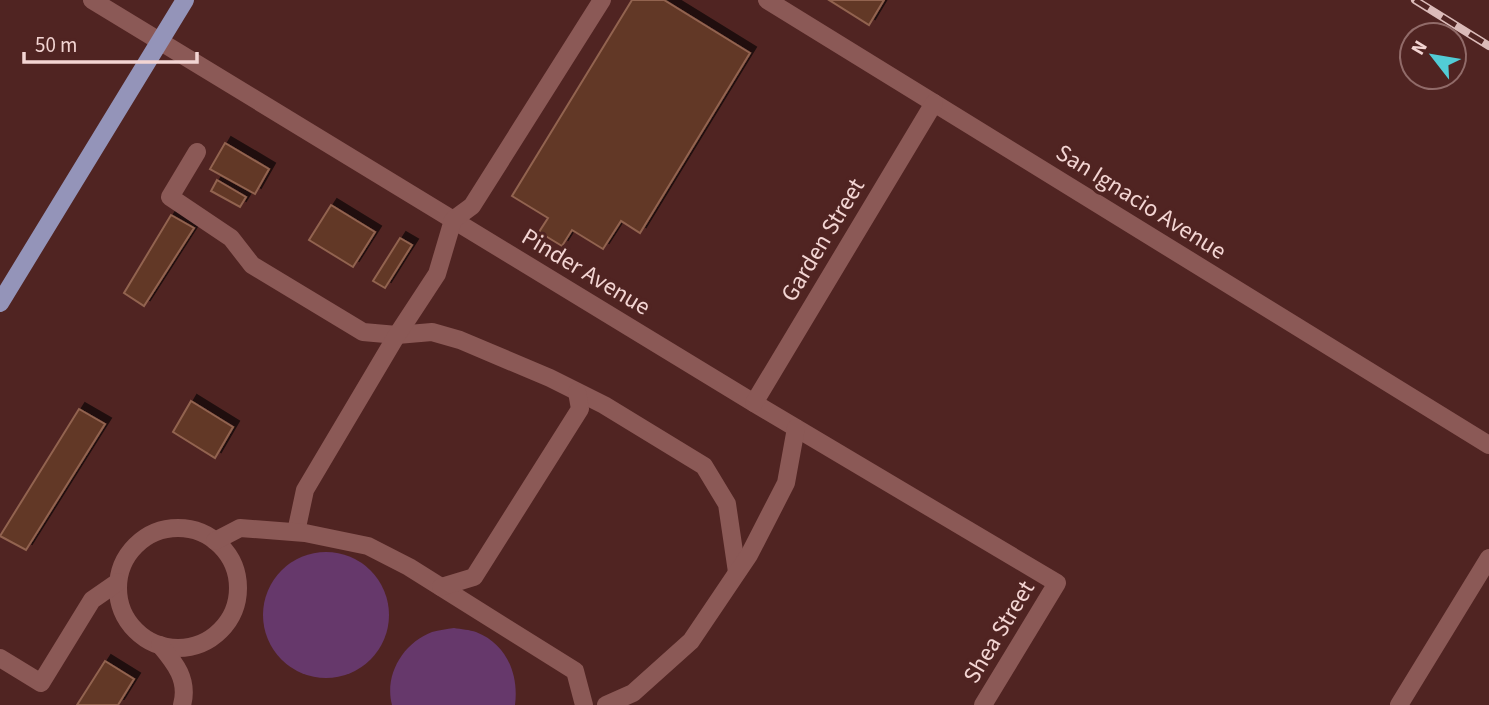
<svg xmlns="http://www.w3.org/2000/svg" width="1489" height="705" font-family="'Source Sans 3',sans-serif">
<defs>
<filter id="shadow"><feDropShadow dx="6" dy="-6" stdDeviation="0" flood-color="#0009"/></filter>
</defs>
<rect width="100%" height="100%" fill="#502422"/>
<g fill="#66386b">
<circle cx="326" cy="615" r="63"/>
<path d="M454,628C461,629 470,630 476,632C507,644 519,675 515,705H392C384,675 403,643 432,632C439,630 447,629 454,628Z"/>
</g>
<g fill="#623826" stroke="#926350" stroke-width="2" filter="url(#shadow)">
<path d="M632,0H664L750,53L640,233L621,221L603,249L572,230L562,246L539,232L548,218L512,196Z"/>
<path d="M829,0H884L869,25Z"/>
<path d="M225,143L269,169L255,194L210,169Z"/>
<path d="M217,180L246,197L240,207L211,191Z"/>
<path d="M331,205L375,232L353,267L309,240Z"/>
<path d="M171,215L194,228L144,306L124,293Z"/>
<path d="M400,238L412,245L385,288L373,281Z"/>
<path d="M191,401L233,427L215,458L173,432Z"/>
<path d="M79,409L105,424L26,550L0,536Z"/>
<path d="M105,661L134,679L118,705H77Z"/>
</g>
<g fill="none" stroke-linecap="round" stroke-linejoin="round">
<g stroke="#8b5956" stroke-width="18">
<path d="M92,0L754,403L1057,583L983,705"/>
<path d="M767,0L1489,445"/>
<path d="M197,152L170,197L231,238L252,265L363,332L397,335L432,332L460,340L550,378L604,405L704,466L727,504L737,572"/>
<path d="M754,403L934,103"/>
<circle cx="178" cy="588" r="60"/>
<path d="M296,532L305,490L397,335L437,274L453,220L472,206L602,0"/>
<path d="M215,541L240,528L305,533L368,546L409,567L575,671L584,705"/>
<path d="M441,587L474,577L580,409L577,392"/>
<path d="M160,645C175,663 189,680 182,705"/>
<path d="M0,658L41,683L92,600L118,582"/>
<path d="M606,705L633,693L691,641L749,555L786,483L796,428"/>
<path d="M1399,705L1489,558"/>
</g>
<path stroke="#9494b9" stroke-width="18" d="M0,303L185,0"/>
<defs>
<path id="rail" d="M1415,0L1489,46"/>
</defs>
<use href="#rail" stroke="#dbbbb9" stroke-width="8"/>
<use href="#rail" stroke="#502422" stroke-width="5" stroke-dasharray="16" stroke-linecap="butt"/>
</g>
<g text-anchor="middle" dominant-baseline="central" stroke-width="7" stroke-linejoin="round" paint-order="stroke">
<g font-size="24" fill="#f3d5d3" stroke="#502422">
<text transform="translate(1141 202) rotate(32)">San Ignacio Avenue</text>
<text transform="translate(823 240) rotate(-59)">Garden Street</text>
<text transform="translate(586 272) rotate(31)">Pinder Avenue</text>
<text transform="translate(999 632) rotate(-59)">Shea Street</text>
</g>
</g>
<g transform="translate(1433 56) rotate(301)"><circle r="33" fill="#502422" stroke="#916b69" stroke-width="2"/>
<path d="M0-5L12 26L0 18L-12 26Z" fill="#52ccd6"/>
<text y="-10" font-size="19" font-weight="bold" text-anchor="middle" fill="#f3d5d3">N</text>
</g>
<path d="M24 52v10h173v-10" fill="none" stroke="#f3d5d3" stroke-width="3.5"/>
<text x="35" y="52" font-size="21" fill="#f3d5d3" stroke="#502422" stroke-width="5" paint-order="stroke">50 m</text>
</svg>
